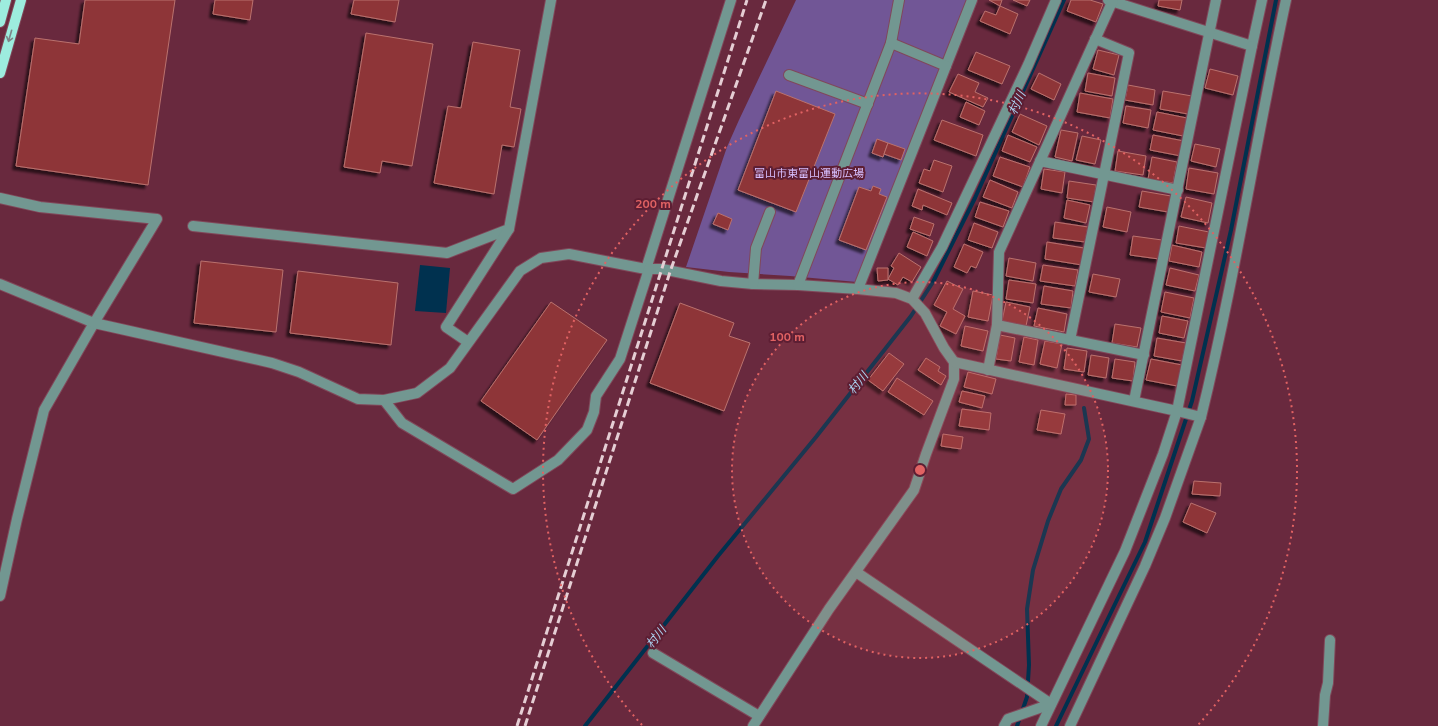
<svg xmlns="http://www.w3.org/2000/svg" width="1438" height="726" font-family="'Nunito Sans','Noto Sans JP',sans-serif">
<defs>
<filter id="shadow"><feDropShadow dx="-3.5" dy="3.5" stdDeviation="1" flood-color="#0009"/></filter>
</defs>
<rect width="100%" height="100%" fill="#69293e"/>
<path fill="#715696" d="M796,0H968L857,282L790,276L729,272L686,267L727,147L739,120Z"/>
<path fill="#00314f" d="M420,265L450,268L446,313L415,311Z"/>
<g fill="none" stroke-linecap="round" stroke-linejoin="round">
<g stroke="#00314f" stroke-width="4">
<path d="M585,726L718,556L816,437L911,316L933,282L975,198L1064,0"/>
<path d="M1017,726L1027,697L1029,665L1027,609L1033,570L1048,521L1061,489L1081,460L1089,439L1084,408"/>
<path d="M1056,726L1145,542L1192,401L1231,230L1276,0"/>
</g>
</g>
<g fill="#8e3637" stroke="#ba716e" filter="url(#shadow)">
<path d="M85,0H175L148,185L16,166L35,38L79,44Z"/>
<path d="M215,0H253L250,20L213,14Z"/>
<path d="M354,0H399L395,22L351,14Z"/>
<path d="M989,0H1002L1000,6Z"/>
<path d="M1013,0H1030L1027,6Z"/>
<path d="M1071,0H1090L1103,4L1096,22L1067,11Z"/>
<path d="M1159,0H1182L1180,10L1158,6Z"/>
<path d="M1000,6L1018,14L1010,34L980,21L985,11L996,15Z"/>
<path d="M366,33L433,44L412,166L382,161L380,173L344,167Z"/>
<path d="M473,42L520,50L510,107L521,109L514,147L502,145L494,194L434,183L448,106L461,108Z"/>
<path d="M1098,50L1119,55L1114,75L1093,69Z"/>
<path d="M976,52L1010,66L1002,84L968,70Z"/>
<path d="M1210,69L1238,76L1233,95L1205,88Z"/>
<path d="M1039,73L1061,84L1054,100L1031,89Z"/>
<path d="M1088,73L1115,78L1112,96L1085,91Z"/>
<path d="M958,74L979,83L975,92L988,98L983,107L949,92Z"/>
<path d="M1128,85L1155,90L1153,105L1125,100Z"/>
<path d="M776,91L835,114L796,212L738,190Z"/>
<path d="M1163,91L1192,96L1188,114L1160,109Z"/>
<path d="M1080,93L1113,99L1110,118L1077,112Z"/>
<path d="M966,102L985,111L979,125L960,117Z"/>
<path d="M1126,106L1151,110L1148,128L1123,123Z"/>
<path d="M1157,112L1187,118L1183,136L1153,130Z"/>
<path d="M1020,114L1047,126L1039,145L1012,132Z"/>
<path d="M942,120L983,135L976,156L934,140Z"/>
<path d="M1061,130L1078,133L1072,161L1055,157Z"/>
<path d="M1008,135L1037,147L1030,162L1002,151Z"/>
<path d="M1153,135L1184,141L1181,156L1150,150Z"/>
<path d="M1082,136L1101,140L1095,164L1076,160Z"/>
<path d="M877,139L888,143L883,157L872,153Z"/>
<path d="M888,143L905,149L901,160L884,154Z"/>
<path d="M1195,144L1220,149L1216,167L1191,161Z"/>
<path d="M1118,151L1146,156L1143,175L1115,171Z"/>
<path d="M1000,157L1030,167L1023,187L993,176Z"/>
<path d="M1152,157L1177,162L1173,183L1148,179Z"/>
<path d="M934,160L952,166L943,192L919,183L924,169L930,171Z"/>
<path d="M1189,168L1218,173L1214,194L1186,189Z"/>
<path d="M1044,169L1065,172L1062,193L1041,189Z"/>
<path d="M990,180L1018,192L1012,208L983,197Z"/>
<path d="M1069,181L1096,185L1094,202L1067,198Z"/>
<path d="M873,186L881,189L879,194L887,197L866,250L839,240L859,187L871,191Z"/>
<path d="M918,189L952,203L947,215L923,205L922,210L912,206Z"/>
<path d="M1142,191L1171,196L1168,212L1139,207Z"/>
<path d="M1186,197L1212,203L1208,223L1181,217Z"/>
<path d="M1067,200L1090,205L1086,223L1064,218Z"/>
<path d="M980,202L1009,211L1003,227L975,217Z"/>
<path d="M1107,207L1131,212L1127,232L1103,227Z"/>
<path d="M718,213L732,219L728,230L713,224Z"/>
<path d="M914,217L934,224L930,236L910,229Z"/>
<path d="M1055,222L1088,227L1085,242L1053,238Z"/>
<path d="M974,223L998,232L992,248L968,240Z"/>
<path d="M1179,226L1209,232L1206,248L1176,243Z"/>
<path d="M913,232L933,241L927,256L907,247Z"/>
<path d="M1133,236L1162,240L1159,259L1130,255Z"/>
<path d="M1047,242L1084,248L1082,265L1045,259Z"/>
<path d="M964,244L983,252L976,268L971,266L967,273L954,267Z"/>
<path d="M1172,245L1202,252L1199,267L1169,261Z"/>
<path d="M899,253L921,267L912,282L903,277L898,285L888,279L894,268L891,266Z"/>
<path d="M1009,258L1036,263L1033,281L1006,276Z"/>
<path d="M201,261L283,270L276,332L194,323Z"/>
<path d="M1043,265L1078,270L1075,286L1040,281Z"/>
<path d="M877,268H888V280L878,281Z"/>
<path d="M1170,268L1199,275L1195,291L1166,285Z"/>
<path d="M298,271L398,283L391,345L290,333Z"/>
<path d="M1093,274L1120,279L1116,297L1089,292Z"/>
<path d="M1009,280L1036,284L1033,303L1006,299Z"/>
<path d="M947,281L963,289L953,309L965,316L956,334L940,326L947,312L934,305Z"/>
<path d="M1044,286L1073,291L1071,308L1041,304Z"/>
<path d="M973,291L993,295L988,321L968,317Z"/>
<path d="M1165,292L1194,298L1190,318L1161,312Z"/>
<path d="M551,302L607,340L537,440L481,401Z"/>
<path d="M1006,302L1030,307L1026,326L1002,321Z"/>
<path d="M680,303L734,323L729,336L750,343L724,411L650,383Z"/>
<path d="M1038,308L1067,314L1064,332L1034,326Z"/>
<path d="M1162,316L1188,321L1184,338L1159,333Z"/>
<path d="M1115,324L1141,328L1137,347L1112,343Z"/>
<path d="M965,326L988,331L983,351L961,346Z"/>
<path d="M1000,335L1015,338L1011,361L996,359Z"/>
<path d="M1024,337L1038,340L1034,365L1019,362Z"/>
<path d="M1157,338L1186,343L1182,361L1154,356Z"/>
<path d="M1045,341L1062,344L1057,368L1040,364Z"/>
<path d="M1067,348L1087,351L1084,372L1064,369Z"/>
<path d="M889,353L904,364L883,391L868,380Z"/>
<path d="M1091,355L1109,358L1106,378L1088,375Z"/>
<path d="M926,358L940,367L938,371L946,376L941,385L918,370Z"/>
<path d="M1115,359L1135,362L1133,381L1112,378Z"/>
<path d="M1151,359L1182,365L1177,386L1146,380Z"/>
<path d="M968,372L996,379L992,394L964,387Z"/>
<path d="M897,378L933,401L924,415L888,392Z"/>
<path d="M962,391L985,396L982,408L959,402Z"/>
<path d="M1066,394L1076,395V405H1065Z"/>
<path d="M962,409L991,413L989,430L959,426Z"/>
<path d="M1041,410L1065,414L1061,434L1037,430Z"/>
<path d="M943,434L963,437L961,449L941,446Z"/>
<path d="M1194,481L1221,483L1220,496L1192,494Z"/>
<path d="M1191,503L1216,513L1207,533L1183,522Z"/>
</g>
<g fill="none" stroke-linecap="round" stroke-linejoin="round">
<defs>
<g id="minor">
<path d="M1108,0L1252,46L1262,0"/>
<path d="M1252,46L1177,411L1201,417C1235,279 1256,139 1286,0"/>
<path d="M946,66L972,0"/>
<path d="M789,75L868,104"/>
<path d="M1040,161L1178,190"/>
<path d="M0,198L40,207L157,219L94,323L44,410L17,519L0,596"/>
<path d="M193,226L447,253L509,229L551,0"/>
<path d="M646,269L731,0"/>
<path d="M0,284L94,323L272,363L299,372L358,399L384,400L417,393L450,368L520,271L541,258L569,254L646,269H662L721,281L753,284L798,285L858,289L896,293L912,299L925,313L944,348L954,362V379L926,454L914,490L829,609L753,726"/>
<path d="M753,284L756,248L770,212"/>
<path d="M798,285L891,43L899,0"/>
<path d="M858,289L946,66L891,43"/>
<path d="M912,299L942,247L1028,65L1056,0"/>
<path d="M997,325L1144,355"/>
<path d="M1070,340L1129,53L1095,39"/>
<path d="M468,342L446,327L509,229"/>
<path d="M954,362L1177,411L1163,454L1125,551L1041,726"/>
<path d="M988,370L997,325L999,252L1113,0"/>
<path d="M384,400L402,423L513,489L558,460L587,430L594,412L596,396L620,359L649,269"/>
<path d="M1134,401L1216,0"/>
<path d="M856,572L1051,704L1008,719L1004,726"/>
<path d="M653,653L759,716"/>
<path d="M1070,726L1145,566L1165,518L1201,417"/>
<path d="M1323,726L1325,695L1328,683L1330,640"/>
</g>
<g id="major">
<path d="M0,22L6,0"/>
<path d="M0,73L21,0"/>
</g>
</defs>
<use href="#minor" stroke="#80485a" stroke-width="12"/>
<use href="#major" stroke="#80485a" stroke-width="12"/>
<use href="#minor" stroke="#729791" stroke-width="10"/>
<use href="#major" stroke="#9decde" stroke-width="10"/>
<g stroke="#e5ced4" stroke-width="3" stroke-dasharray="8 4" stroke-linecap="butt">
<path d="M517,726L747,0"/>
<path d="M525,726L670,272L766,0"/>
</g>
</g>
<defs><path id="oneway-shaft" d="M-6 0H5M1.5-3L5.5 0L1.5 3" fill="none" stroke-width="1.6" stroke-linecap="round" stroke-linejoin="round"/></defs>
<use stroke="#7d8588" href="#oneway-shaft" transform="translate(10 36) rotate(106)"/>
<circle cx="920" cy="470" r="188" fill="#e16263" fill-opacity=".12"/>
<g fill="none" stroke="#e16263" stroke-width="2" stroke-dasharray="2 4">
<circle cx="920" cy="470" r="188"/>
<path d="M642 725A377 377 0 1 1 1198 725"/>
</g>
<g text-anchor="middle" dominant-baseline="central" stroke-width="4" stroke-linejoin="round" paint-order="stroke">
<g font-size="11" fill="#d7befd" stroke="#5d1e33">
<text x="809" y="173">富山市東富山運動広場</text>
</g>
<g font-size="12" font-style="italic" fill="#acd3f2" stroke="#5d1e33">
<text transform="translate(1017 103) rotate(-66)">村川</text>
<text transform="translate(858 383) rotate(-52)">村川</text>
<text transform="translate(656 637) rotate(-52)">村川</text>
</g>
</g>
<circle cx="920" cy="470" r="6" fill="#e16263" stroke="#5d1e33" stroke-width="2"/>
<g font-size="12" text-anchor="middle" font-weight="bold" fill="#e16263" stroke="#5d1e33" stroke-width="4" stroke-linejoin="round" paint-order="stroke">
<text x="653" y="208">200 m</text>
<text x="787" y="341">100 m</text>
</g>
</svg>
